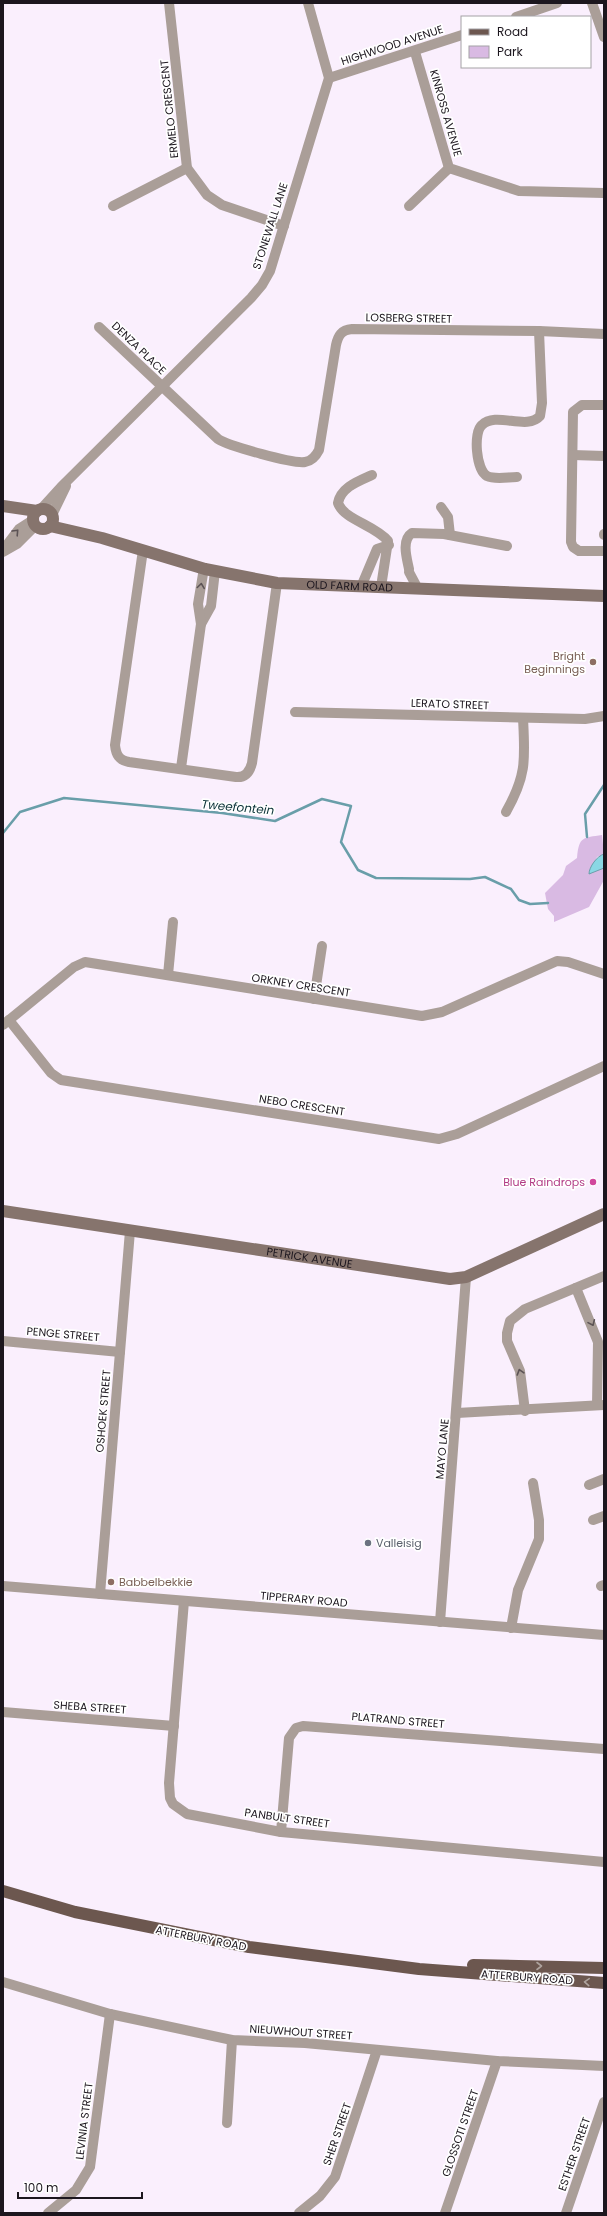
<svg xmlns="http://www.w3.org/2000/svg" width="607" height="2216" font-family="Poppins,sans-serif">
<rect width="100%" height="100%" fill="#faeffd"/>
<path fill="#d9bae3" d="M602,835L604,854L597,857L591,873L604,868V880L589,907L554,922V916L548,909L545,893L563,875L566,866L577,858C579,836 583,838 602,835Z"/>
<path fill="#8ad8e4" stroke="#699ea9" d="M604,854V868L589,874C589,867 597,856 604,854Z"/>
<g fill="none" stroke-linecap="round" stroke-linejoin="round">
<g stroke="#699ea9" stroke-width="2.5">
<path d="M3,833L20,812L64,798L222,813L275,821L322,799L351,806L341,842L358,870L376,878L470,879L485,877L511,889L519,900L530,904L548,903"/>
<path d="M587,837L585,814L604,785"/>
</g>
<g stroke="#aa9e98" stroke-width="10">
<path d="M169,3L187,168L207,195L222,205L284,226"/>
<path d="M592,3L604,37"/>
<path d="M516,17L557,3"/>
<path d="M415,52L449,168L519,191L604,193"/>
<path d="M329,78L462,35"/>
<path d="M113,206L187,168"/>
<path d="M409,206L449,168"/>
<path d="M99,327L218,439C229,446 293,464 305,462C312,461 316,456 319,450L336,345C338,336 341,330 352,329L539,331L604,334"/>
<path d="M604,405H582L573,412L571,542L573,547L579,551H604"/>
<path d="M573,455L604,456"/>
<path d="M372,475C359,481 341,487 338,503C344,520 375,525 388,541L381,587"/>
<path d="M517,477C508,477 495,480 487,476C476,470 473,432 482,425C496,411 527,431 540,416L542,403L539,331"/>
<path d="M441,507L448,517L450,535"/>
<path d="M41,509L61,487L251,298L262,285L270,271L329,78L308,3"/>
<path d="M52,515L66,486"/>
<path d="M604,534V535"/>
<path d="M3,550L19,529L33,520"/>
<path d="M143,550L115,745C116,755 119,760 129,762L236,777C246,778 250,771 252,763L277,583"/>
<path d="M3,552L17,544L35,526"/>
<path d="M409,569C407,559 401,540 412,533L444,534L507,546"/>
<path d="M409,572L418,589"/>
<path d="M361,587L377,549L389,545"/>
<path d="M201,624L211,606L215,571"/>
<path d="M295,712L585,719L604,716"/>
<path d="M181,768L201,624L198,604L204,568"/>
<path d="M506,812C527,775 525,759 523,718"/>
<path d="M168,975L173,922"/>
<path d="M314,999L322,946"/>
<path d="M9,1020L51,1073L61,1080L439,1139L457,1134L604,1066"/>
<path d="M3,1025L74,967L85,962L422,1016L442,1012L557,961L568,962L604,974"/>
<path d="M576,1288L598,1342L597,1405"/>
<path d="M3,1341L120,1352"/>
<path d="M525,1411L520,1371L507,1341V1333L510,1321L525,1309L604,1276"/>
<path d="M457,1413L604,1405"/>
<path d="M589,1485L604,1479"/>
<path d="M593,1520L604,1516"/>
<path d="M3,1586L604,1635"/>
<path d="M601,1586L604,1585"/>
<path d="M100,1594L130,1231"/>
<path d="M184,1601L169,1783L170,1798L173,1804L187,1814L281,1832L604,1862"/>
<path d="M440,1622L466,1277"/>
<path d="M511,1628L518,1590L539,1539V1520L533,1483"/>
<path d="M3,1712L174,1726"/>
<path d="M281,1832L289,1738L296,1728L303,1726L604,1749"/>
<path d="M3,1982L110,2014L232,2040L305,2043L497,2061L604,2066"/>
<path d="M227,2123L232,2040"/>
<path d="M48,2213L76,2190L90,2167L110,2014"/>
<path d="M299,2213L320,2196L335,2177L377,2050"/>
<path d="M445,2213L497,2061"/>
<path d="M566,2213L604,2102"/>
</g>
<g stroke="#86746d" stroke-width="12">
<path d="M3,506L37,511"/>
<circle cx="43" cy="519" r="10"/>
<path id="s1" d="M50,526L102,538L205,569L277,583L604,596"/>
<path id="s2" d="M3,1211L450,1279L466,1277L604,1214"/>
</g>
<g stroke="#6c574f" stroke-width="12">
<path d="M3,1891L75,1912L249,1947L419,1969L604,1983"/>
<path d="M473,1965L604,1968"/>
</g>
</g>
<defs><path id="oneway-chevron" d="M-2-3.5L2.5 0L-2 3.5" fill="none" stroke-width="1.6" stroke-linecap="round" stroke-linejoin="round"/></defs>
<g stroke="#5c5355">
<use href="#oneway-chevron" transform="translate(16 532) rotate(-47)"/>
<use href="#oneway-chevron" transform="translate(201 586) rotate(-82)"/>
<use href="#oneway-chevron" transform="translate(592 1323) rotate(66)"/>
<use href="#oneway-chevron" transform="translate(520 1372) rotate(-107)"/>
</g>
<g stroke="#aea39e">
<use href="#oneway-chevron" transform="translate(539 1966)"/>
<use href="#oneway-chevron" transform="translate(587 1982) rotate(-176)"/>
</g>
<g fill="#8d6e63" stroke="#fff" stroke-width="1.5">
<circle cx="593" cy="662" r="4"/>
<circle cx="111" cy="1582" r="4"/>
</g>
<circle fill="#d1479c" stroke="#fff" stroke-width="1.5" cx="593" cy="1182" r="4"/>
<circle fill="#6b7280" stroke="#fff" stroke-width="1.5" cx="368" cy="1543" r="4"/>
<g text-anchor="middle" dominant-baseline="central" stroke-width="3.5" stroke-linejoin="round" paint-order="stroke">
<g font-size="11" fill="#1c161e" stroke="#fff">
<text transform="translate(392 45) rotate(-18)">HIGHWOOD AVENUE</text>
<text transform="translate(169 109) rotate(-96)">ERMELO CRESCENT</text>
<text transform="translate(446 113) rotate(74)">KINROSS AVENUE</text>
<text transform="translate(270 226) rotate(-72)">STONEWALL LANE</text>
<text transform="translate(409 318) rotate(1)">LOSBERG STREET</text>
<text transform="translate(139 348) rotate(44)">DENZA PLACE</text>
<text stroke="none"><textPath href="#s1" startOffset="307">OLD FARM ROAD</textPath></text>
<text transform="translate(450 704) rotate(2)">LERATO STREET</text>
<text transform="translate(301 985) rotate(9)">ORKNEY CRESCENT</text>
<text transform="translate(302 1105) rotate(9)">NEBO CRESCENT</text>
<text stroke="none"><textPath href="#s2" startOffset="310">PETRICK AVENUE</textPath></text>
<text transform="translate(63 1334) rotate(5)">PENGE STREET</text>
<text transform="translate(103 1411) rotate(-85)">OSHOEK STREET</text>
<text transform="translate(442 1449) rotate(-85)">MAYO LANE</text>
<text transform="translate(304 1599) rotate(5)">TIPPERARY ROAD</text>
<text transform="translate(90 1707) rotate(4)">SHEBA STREET</text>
<text transform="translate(398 1720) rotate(5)">PLATRAND STREET</text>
<text transform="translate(287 1818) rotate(8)">PANBULT STREET</text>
<text transform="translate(201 1938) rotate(11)">ATTERBURY ROAD</text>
<text transform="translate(527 1977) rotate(4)">ATTERBURY ROAD</text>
<text transform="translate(301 2032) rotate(4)">NIEUWHOUT STREET</text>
<text transform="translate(84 2121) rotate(-83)">LEVINIA STREET</text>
<text transform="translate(460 2133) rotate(-71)">GLOSSOTI STREET</text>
<text transform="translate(337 2134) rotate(-71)">SHER STREET</text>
<text transform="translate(574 2154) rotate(-71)">ESTHER STREET</text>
</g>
<g font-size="11" fill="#785e54" stroke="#fff" text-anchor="end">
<text x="585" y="656">Bright<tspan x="585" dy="13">Beginnings</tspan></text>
<text x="119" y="1582" text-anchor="start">Babbelbekkie</text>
</g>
<g font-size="11" fill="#b23c85" stroke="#fff" text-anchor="end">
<text x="585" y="1182">Blue Raindrops</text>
</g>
<g font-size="11" fill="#5b616d" stroke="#fff" text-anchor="start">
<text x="376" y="1543">Valleisig</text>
</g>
<g font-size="12" font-style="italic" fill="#0a3137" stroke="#fff">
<text transform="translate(238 807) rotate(5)">Tweefontein</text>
</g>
</g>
<rect width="607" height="2216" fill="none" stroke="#1c161e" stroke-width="8"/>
<rect x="461" y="16" width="130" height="52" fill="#ffffff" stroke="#a4a2a5"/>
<rect x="469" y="29" width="20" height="6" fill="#6c574f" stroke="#a4a2a5"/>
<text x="497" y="36" font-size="12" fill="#1c161e">Road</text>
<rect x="469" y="46" width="20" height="12" fill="#d9bae3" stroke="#a4a2a5"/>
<text x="497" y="56" font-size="12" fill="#1c161e">Park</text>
<path d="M18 2192v6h124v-6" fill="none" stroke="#1c161e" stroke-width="2"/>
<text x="24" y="2192" font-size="12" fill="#1c161e" stroke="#ffffff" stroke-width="3" paint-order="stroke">100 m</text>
</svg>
